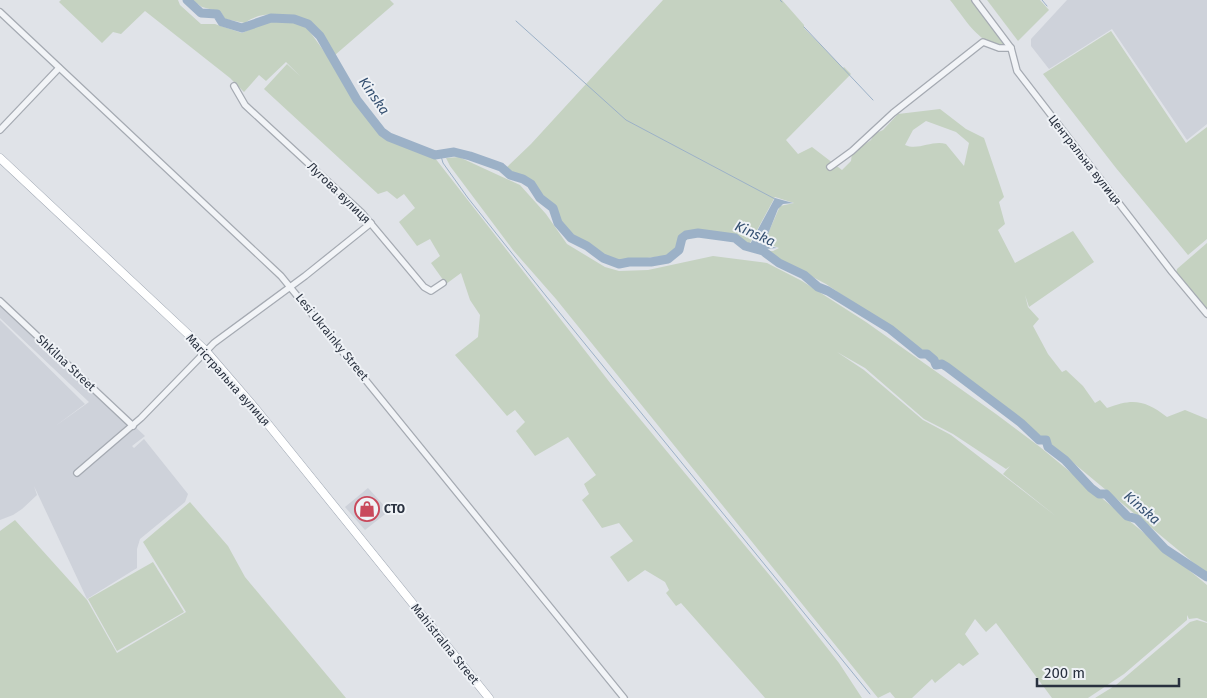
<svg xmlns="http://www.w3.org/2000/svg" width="1207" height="698" font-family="'Fira Sans',sans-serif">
<rect width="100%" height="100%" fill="#e0e3e8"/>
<g fill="#ced2da">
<path d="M1067,0H1207V124L1187,140L1112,29L1049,69L1031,46V39Z"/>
<path d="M0,301L145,436L132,446L134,448L144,439L188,494L185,502L140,539L137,549V568L87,599L34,486L37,495L22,509L13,515L0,520V320L85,404L54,427L89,402L0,318Z"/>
<path d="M368,488L389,511L365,530L345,507Z"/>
</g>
<g fill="#c5d2c1" fill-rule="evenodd">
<path d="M61,0H178L180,5L201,24H215L242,33L269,21L284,20L305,25L339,72L358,107L371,124L383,136L435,158L611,384L781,589L839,663L862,698H765L681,603L676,606L666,593L669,590L665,582L645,570L628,582L610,557L633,541L619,523L602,528L582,500L589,494L584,484L596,475L568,437L535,456L516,431L525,422L515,410L507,416L455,355L478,337L480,315L470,300L461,273L446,284L431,263L440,256L430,239L417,246L399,222L415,208L404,194L397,199L387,191L378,194L264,89L287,64L301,77L286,62L266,81L259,75L244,92L230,78L145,11L121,34L113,32L102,43L59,2Z"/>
<path d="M192,0H390L394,4L335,55C328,46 322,33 314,27C297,13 261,9 245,23L225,19L221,12L202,7Z"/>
<path d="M663,0H782L804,25V28L843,68L844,67L851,74L786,140L798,154L812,147L842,170L851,161L852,153L871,140L874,134L883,130L898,114L940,109L966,129L984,138L1004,197L999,202L1005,224L998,230L1015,263L1073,231L1094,262L1029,307L1025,295L1028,307L1039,319L1033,326L1048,354L1062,372L1066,370L1083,386L1095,403L1100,400L1107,408C1133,398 1145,400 1167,417L1185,410L1207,419V574L1005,406L826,284L773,256L767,251H773L779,248L766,243V238L780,206L794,203L775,197L749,245C744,244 743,240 739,238C727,231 690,227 679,237L676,252L671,255L615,262L587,243L575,239L561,222L557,208L541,195L533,185L506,168L531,144ZM926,121L956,132L969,143L964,166L946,144C932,140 918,151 905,145L913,130Z"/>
<path d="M950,0H972L1005,44C981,49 964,17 950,0Z"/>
<path d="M987,0H1040L1049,10L1018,41Z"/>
<path d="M1111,31L1186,143L1207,127V239L1188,255L1116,168L1043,74Z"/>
<path d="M459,157L520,185L546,214L567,244L605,267L619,271L648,270L713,256L767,263L802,281L866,322L996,414L1040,447L1207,585V622L1197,618L1189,619L1187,615V620L1124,674L1088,698H1052L996,623L986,632L975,619L965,634L979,654L963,666L959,663L935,683L932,679L912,698H895L890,692L878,698L556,299L513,250L450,166L446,158ZM837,352L865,368L924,419L953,434L1006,469L1010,466L1003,474L1057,517L951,435L923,420L864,370Z"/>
<path d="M1207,243V310L1176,273L1177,269Z"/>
<path d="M190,502L228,546L245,577L346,698H0V531L15,520L87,600L117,653L186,612L143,542Z"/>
<path d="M153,562L184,612L117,651L88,599Z"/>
<path d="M1197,620L1207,623V698H1095L1116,685L1190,622Z"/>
</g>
<path fill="#9cb1c7" d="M775,198L793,203L783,204L778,209L764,244L777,248L766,249L767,252L763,254L758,249L748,248Z"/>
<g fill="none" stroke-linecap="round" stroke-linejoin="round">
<g stroke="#9cb1c7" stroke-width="1">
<path d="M780,0L782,2"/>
<path d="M1042,0L1047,6"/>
<path d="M516,21L626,120L775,199"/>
<path d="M804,27L873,100"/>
<path d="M441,156L443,163L468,198L546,296L870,694"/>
</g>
<path stroke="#9cb1c7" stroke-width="9" d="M187,0L201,13L217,14L222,22L242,28L271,18L294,19L308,24L320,36L357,100L382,132L389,137L435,155L454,152L470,156L501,167L510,175L523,179L531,184L540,198L553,208L558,223L571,238L587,246L603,258L619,264L629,262H651L668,259L679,250L682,238L686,235L698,233L735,238L745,246L763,251L779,263L804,275L818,287L828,291L890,329L921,354H927L934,360L936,365L942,364L947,367L1021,423L1039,440H1046L1048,447L1065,460L1091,488L1099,494H1106L1127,516L1137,519L1165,549L1207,577"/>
<defs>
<g id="minor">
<path d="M975,0L1011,48L1017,71L1172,272L1207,314"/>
<path d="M0,12L281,276L624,698"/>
<path d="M234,86L245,105L362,213L424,287L431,291L443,283"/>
<path d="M0,130L59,68"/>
<path d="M830,167L852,151L893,113L983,42L999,48H1011"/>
<path d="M0,301L133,426"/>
<path d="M77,473L141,418L214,343L305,276L371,223"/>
</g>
<path id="major" d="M0,158L206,351L255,408L489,698"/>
</defs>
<use href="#minor" stroke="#a5aab2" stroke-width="8"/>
<use href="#major" stroke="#9fa7b3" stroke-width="9"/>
<use href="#minor" stroke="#f2f4f7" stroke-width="5.5"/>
<use href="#major" stroke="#fff" stroke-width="8"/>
</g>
<defs>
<symbol id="shop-ring" viewBox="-11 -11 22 22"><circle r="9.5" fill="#eff2f6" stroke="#c9495c" stroke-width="1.5"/><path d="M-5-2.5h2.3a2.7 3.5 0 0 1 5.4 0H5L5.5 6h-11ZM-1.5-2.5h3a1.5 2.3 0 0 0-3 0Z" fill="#c9495c"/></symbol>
</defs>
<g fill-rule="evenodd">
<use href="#shop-ring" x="353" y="495" width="28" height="28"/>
</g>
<g text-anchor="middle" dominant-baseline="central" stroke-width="4" stroke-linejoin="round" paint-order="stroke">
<g font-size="12" fill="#29313f" stroke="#eff2f6">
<text transform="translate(1085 160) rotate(52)">Центральна вулиця</text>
<text transform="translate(339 193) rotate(44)">Лугова вулиця</text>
<text transform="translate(332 337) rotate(51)">Lesi Ukrainky Street</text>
<text transform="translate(66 363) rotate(43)">Shkilna Street</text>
<text transform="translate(228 380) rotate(48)">Магістральна вулиця</text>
<text transform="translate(445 644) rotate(51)">Mahistralna Street</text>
</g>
<g font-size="12" font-weight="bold" fill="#29313f" stroke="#eff2f6" text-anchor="start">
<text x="384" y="509">СТО</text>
</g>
<g font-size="14" font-style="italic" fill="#355071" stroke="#eff2f6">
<text transform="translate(374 96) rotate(55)">Kinska</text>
<text transform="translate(755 234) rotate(24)">Kinska</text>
<text transform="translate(1142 508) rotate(41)">Kinska</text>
</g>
</g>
<path d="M1037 678v8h142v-8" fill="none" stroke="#29313f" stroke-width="2.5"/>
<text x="1044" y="678" font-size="15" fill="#29313f" stroke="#eff2f6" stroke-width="4" paint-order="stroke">200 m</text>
</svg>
